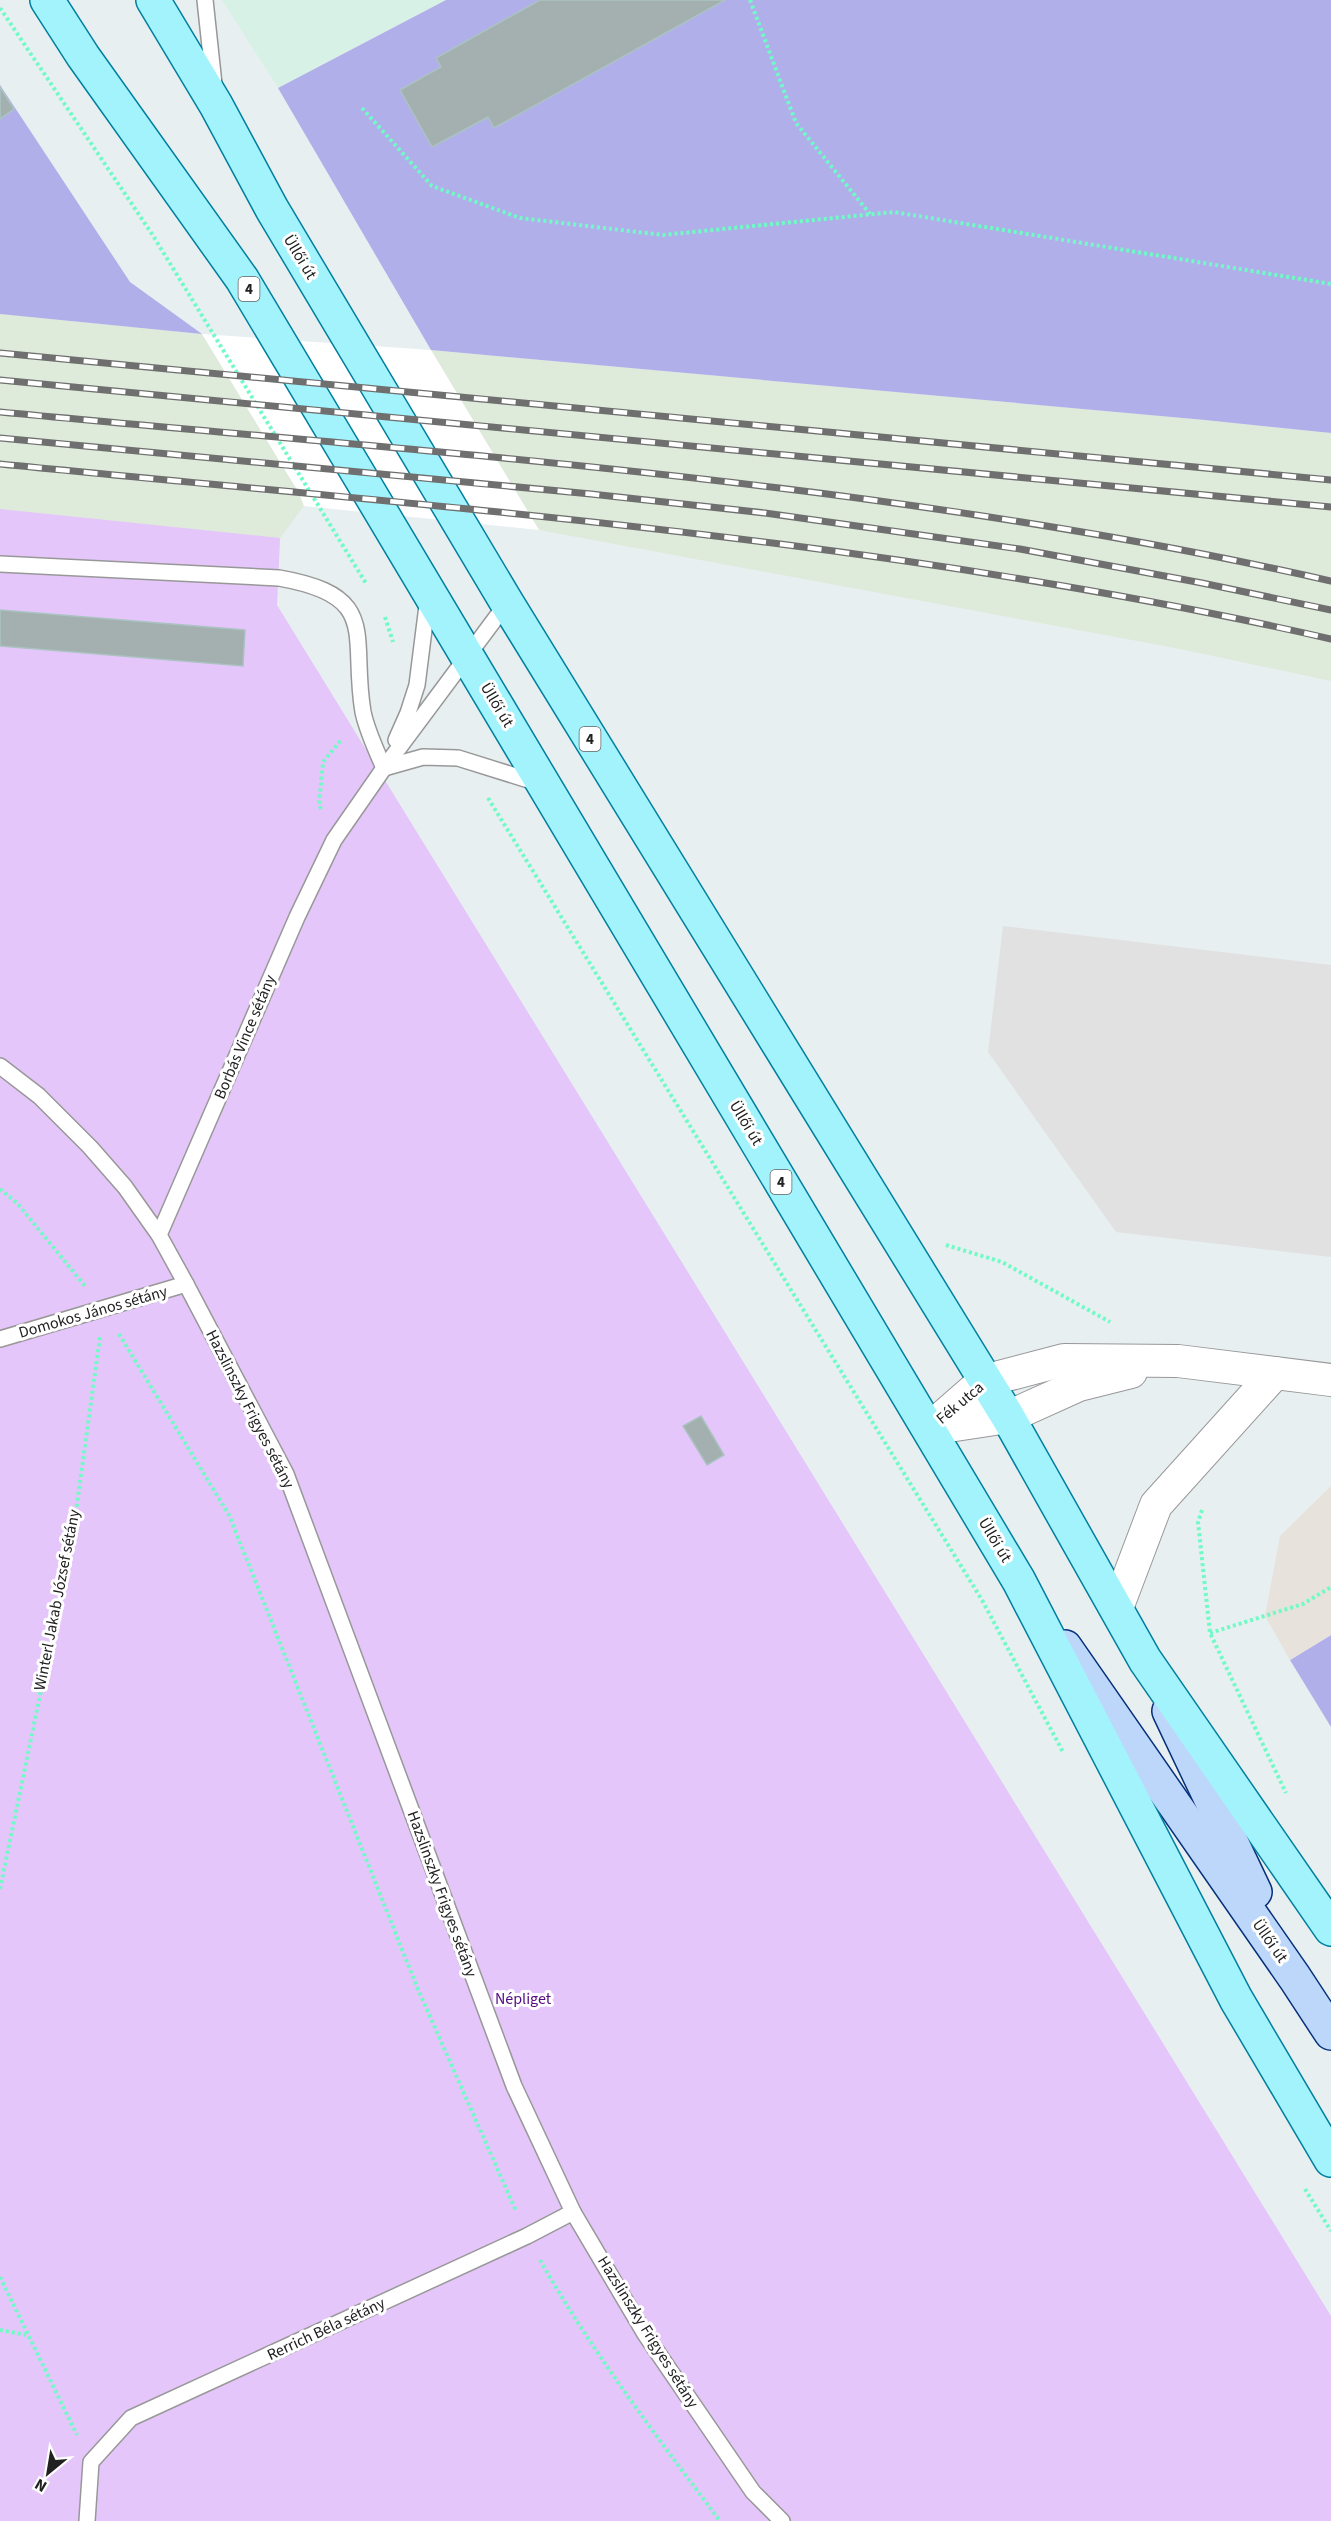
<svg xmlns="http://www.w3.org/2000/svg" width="1331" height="2521" font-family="'Source Sans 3',sans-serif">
<rect width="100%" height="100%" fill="#e8eff1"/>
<path fill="#d8f1e6" d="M222,0H446L278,88Z"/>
<g fill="#deeada">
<path d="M0,314L202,334L299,493L304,506L280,538L277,605L0,653Z"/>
<path d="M431,350L1205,420L1331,433V681L1175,648L539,530Z"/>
</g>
<g fill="#b1afea">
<path d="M446,0H1331V433L1205,420L431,350L278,88Z"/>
<path d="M0,85L130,282L202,334L0,314Z"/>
<path d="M1331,1635V1727L1290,1660Z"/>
</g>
<path fill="#e5c6fa" d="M0,509L280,538L277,605L1331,2316V2521H0Z"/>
<path fill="#e1e1e1" d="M1003,926L1331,965V1257L1116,1232L988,1052Z"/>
<path fill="#e7e2dc" d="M1331,1486V1635L1290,1660L1265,1616L1280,1536Z"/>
<path fill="#fff" d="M202,334L431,350L539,530L304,506L299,493Z"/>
<g fill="#a3b0af" stroke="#aac3c2" stroke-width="1.5">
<path d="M540,0H725L494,128L488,117L432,147L400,90L441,67L436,58Z"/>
<path d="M0,87L14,109L0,119Z"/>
<path d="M0,610L245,630L243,666L0,646Z"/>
<path d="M701,1416L724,1455L707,1465L683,1426Z"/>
</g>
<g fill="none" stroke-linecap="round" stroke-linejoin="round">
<defs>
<g id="service">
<path d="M205,0L214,84"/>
<path d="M0,564L279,578C382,596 350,635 363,712C367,731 376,750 384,768"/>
<path d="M396,740L408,713L417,685L428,598"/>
<path d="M384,768L423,757L458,758L538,783"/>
<path d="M0,1066L39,1096L90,1147L125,1187L159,1235L186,1284L286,1474L514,2086L573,2212L645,2334L753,2492L782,2521"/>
<path d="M159,1235L297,917L334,840L384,768L507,603"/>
<path d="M0,1339L186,1284"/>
<path d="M87,2521L91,2462L131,2418L527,2236L573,2212"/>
</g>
<g id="minor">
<path d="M929,1429L984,1381L1064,1360L1178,1361L1331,1380"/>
<path d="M929,1429L1008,1417L1079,1385L1131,1372"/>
<path d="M1117,1608L1156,1505L1275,1373"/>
</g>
<g id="secondary">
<path d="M1065,1647L1295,1978L1331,2033"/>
<path d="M1169,1711L1255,1892"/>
</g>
<g id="primary">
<path d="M47,0L83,56L242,279L1019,1581L1236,1999L1331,2160"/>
<path d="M153,0L216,105L272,209L507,603L1008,1417L1145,1660L1331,1929"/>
</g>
</defs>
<use href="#service" stroke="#989898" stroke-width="18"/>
<use href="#minor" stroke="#989898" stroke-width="34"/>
<use href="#secondary" stroke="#05307b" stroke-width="36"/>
<use href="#primary" stroke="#007f9e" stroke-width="36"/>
<g stroke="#70fac6" stroke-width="4" stroke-dasharray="3 3" stroke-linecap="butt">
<path d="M750,0L796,123L870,214"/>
<path d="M0,8L152,234L367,585"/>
<path d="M362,108L432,186L520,218L663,235L894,212L1331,284"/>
<path d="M385,617L393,642"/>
<path d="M488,798L982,1600L1063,1752"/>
<path d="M321,809L319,805L323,762L341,740"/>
<path d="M0,1189L17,1203L85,1286"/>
<path d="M946,1245L1002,1262L1110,1322"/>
<path d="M119,1334L229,1515L417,1987L516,2211"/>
<path d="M1202,1510L1198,1522L1210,1633L1286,1793"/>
<path d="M1210,1633L1303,1604L1331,1587"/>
<path d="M0,1889L72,1540L100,1337"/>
<path d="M1305,2189L1331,2231"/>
<path d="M540,2260C592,2352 657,2437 720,2521"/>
<path d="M0,2277L77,2435"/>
<path d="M0,2330L26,2335"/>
</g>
<use href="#service" stroke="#fff" stroke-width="15"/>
<use href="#minor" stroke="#fff" stroke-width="32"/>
<use href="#secondary" stroke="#bdd7fa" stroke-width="33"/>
<use href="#primary" stroke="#a2f3fc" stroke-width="33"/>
<defs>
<g id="rail">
<path d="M0,353L1331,480"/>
<path d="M0,380L1331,507"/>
<path d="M0,412C445,454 894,482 1331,581"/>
<path d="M0,438L591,494L765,513L1020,549L1202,583L1331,610"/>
<path d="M0,464C446,508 894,539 1331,639"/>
</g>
</defs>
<use href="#rail" stroke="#6f6f6f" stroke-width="7"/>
<use href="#rail" stroke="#fff" stroke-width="4.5" stroke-dasharray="14" stroke-linecap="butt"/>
</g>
<g text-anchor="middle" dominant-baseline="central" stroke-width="6" stroke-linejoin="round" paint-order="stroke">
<g fill="#fff" stroke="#646464" stroke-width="1.5">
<rect x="238.5" y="277" width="21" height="24" rx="4.5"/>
<rect x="579.5" y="727" width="21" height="24" rx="4.5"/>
<rect x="770.5" y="1170" width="21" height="24" rx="4.5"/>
</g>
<g font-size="15" font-weight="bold" fill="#212121">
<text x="249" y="289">4</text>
<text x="590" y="739">4</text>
<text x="781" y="1182">4</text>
</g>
<g font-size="16" fill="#212121" stroke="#fff">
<text transform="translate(300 257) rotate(59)">Üllői út</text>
<text transform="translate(497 705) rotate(59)">Üllői út</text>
<text transform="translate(245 1037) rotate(-67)">Borbás Vince sétány</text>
<text transform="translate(746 1123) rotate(59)">Üllői út</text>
<text transform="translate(93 1312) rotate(-16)">Domokos János sétány</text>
<text transform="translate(960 1403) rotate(-40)">Fék utca</text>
<text transform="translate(250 1409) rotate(63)">Hazslinszky Frigyes sétány</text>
<text transform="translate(995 1540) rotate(59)">Üllői út</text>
<text transform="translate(57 1600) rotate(-79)">Winterl Jakab József sétány</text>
<text transform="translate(442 1894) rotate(70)">Hazslinszky Frigyes sétány</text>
<text transform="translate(1270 1941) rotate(55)">Üllői út</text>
<text transform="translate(326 2329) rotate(-25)">Rerrich Béla sétány</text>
<text transform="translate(648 2332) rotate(58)">Hazslinszky Frigyes sétány</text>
</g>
<g font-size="16" fill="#540c82" stroke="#fff">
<text x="523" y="1999">Népliget</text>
</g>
</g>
<g transform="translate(48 2473) rotate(210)" stroke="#ffffff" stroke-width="4.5" paint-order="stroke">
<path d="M0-4.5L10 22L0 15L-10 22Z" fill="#212121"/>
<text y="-9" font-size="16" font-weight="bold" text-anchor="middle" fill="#212121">N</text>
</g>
</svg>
